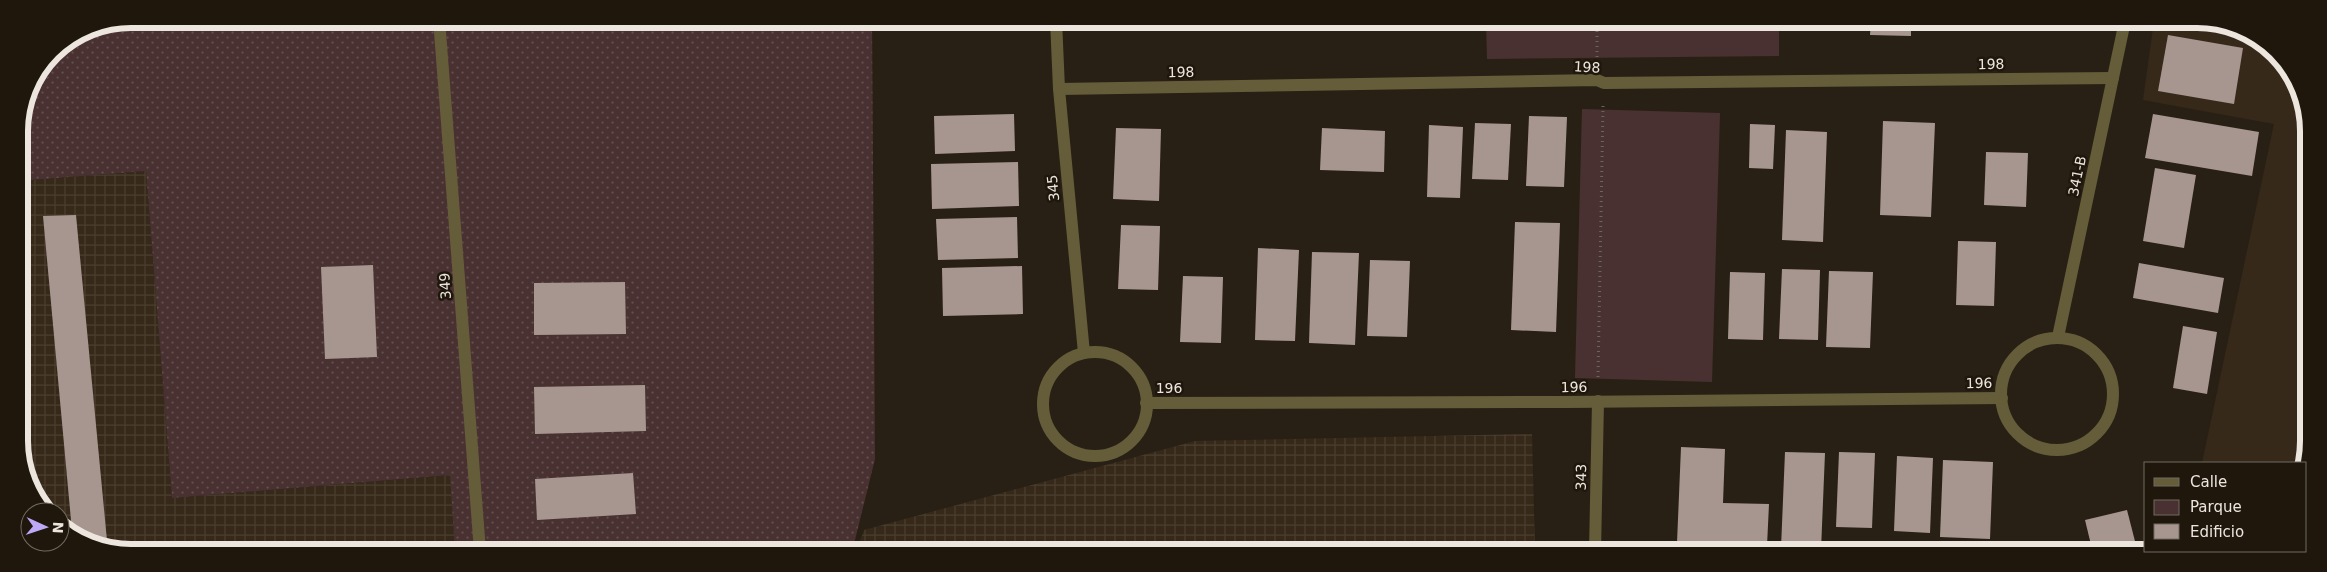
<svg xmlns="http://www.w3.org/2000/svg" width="2327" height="572" font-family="'DejaVu Sans',sans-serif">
<defs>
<pattern id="industrial-grid" width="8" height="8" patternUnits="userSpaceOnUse" patternTransform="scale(1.25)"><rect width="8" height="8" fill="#362919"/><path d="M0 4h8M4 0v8" fill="none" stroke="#4a3e2f"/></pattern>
<pattern id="grass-dots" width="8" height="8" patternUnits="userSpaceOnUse" patternTransform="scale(1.25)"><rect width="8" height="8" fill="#493132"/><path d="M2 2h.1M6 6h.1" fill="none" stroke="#634f4f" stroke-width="1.8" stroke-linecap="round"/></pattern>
</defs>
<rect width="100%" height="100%" fill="#292015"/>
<path fill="#362919" d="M2154,21H2218L2276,52L2306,109V464L2202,463L2274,124L2143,100Z"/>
<g fill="url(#industrial-grid)">
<path d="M146,171L172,498L451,475L455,551H109L60,525V512H47L21,463L19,181Z"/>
<path d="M1532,434L1535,552H856L864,530L1195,441Z"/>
</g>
<path fill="url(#grass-dots)" d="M131,19L872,20L875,459L852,552L455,551L450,475L172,498L146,171L19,181V124L27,88L52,51L88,27Z"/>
<g fill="#493132">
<path d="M1486,20H1779V56L1487,59Z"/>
<path d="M1582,109L1720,113L1712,382L1575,378Z"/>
</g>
<g fill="#a7968f">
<path d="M1416,20H1472V26L1416,24Z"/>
<path d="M1787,21H1830L1829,30L1787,28Z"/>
<path d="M1871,21H1911V36L1870,35Z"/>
<path d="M2168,35L2243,48L2234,104L2158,91Z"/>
<path d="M1014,114L1015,151L935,154L934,116Z"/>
<path d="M2153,114L2259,132L2252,176L2145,158Z"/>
<path d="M1529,116L1567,117L1564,187L1526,186Z"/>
<path d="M1883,121L1935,123L1931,217L1880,215Z"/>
<path d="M1475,123L1511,124L1508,180L1472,179Z"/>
<path d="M1750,124L1775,125L1773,169L1749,168Z"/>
<path d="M1429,125L1463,127L1460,198L1427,197Z"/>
<path d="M1116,128L1161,129L1159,201L1113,199Z"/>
<path d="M1322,128L1385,131L1384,172L1320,170Z"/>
<path d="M1786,130L1827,132L1823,242L1782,240Z"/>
<path d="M1986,152L2028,153L2026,207L1984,205Z"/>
<path d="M1018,162L1019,206L932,209L931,164Z"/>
<path d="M2155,168L2196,175L2184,248L2143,241Z"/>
<path d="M76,215L108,551L72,531L43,216Z"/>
<path d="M1017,217L1018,258L938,260L936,219Z"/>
<path d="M1515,222L1560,223L1556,332L1511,330Z"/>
<path d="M1121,225L1160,226L1158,290L1118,289Z"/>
<path d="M1958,241L1996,242L1994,306L1956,305Z"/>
<path d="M1258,248L1299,250L1295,341L1255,340Z"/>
<path d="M1312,252L1359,253L1355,345L1309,343Z"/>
<path d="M1370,260L1410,261L1407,337L1367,336Z"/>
<path d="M2139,263L2224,278L2218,313L2133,298Z"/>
<path d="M373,265L377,357L325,359L321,267Z"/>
<path d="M1022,266L1023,314L943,316L942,268Z"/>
<path d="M1782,269L1820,270L1818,340L1779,339Z"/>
<path d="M1829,271L1873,272L1870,348L1826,347Z"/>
<path d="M1730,272L1765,273L1763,340L1728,339Z"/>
<path d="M1183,276L1223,277L1221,343L1180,342Z"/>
<path d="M625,282L626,334L534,335V283Z"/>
<path d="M2183,326L2217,332L2207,394L2173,388Z"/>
<path d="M645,385L646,431L535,434L534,387Z"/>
<path d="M1681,447L1725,449L1723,503L1769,504L1767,546L1677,543Z"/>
<path d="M1785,452L1825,453L1821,550L1781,548Z"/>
<path d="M1839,452L1875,453L1872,528L1836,527Z"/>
<path d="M1897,456L1933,458L1930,533L1894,531Z"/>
<path d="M1943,460L1993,462L1990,539L1940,537Z"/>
<path d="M633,473L636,514L537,520L535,479Z"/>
<path d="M2127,510L2138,553H2093L2085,520Z"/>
</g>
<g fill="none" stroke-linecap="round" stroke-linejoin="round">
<g stroke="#6d655b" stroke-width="3" stroke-dasharray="1 4" stroke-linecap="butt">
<path d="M1597,57V20"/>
<path d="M1598,377L1603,106"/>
</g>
<g stroke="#655d39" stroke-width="12">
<path d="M439,19L480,551"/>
<path d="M1056,20L1059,89L1084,353"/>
<path d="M1059,89L1597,80L1604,83L2113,78"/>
<path d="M2058,337L2125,21"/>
<circle cx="2057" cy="394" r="56"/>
<circle cx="1095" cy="404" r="52"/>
<path d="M1146,403L1568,402L2002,398"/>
<path d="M1595,552L1598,401"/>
</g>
</g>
<g text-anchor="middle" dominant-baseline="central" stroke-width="5" stroke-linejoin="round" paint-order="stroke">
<g font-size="14" fill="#ece6df" stroke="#1f170c">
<text transform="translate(1991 64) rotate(-1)">198</text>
<text transform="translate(1587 67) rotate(3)">198</text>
<text transform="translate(1181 72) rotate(-1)">198</text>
<text transform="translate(2077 176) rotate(-78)">341-B</text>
<text transform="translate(1053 188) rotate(-95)">345</text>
<text transform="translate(445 286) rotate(-94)">349</text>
<text transform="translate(1979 383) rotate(-1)">196</text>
<text transform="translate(1574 387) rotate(-1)">196</text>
<text x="1169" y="388">196</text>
<text transform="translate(1581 477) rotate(-89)">343</text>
</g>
</g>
<path d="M0 0H2327V572H0ZM131 28H2197A103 103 0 0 1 2300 131V441A103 103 0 0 1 2197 544H131A103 103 0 0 1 28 441V131A103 103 0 0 1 131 28Z" fill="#1f170c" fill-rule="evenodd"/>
<path fill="none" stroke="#ece6df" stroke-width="6" d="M131 28H2197A103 103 0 0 1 2300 131V441A103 103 0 0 1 2197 544H131A103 103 0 0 1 28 441V131A103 103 0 0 1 131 28Z"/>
<rect x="2144" y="462" width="162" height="90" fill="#1f170c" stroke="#716a60"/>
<rect x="2154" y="478" width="25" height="8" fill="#655d39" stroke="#716a60"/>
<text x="2190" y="487" font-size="15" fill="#ece6df">Calle</text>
<rect x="2154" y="500" width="25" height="15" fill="#493132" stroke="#716a60"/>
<text x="2190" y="512" font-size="15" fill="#ece6df">Parque</text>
<rect x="2154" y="524" width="25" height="15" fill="#a7968f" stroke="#716a60"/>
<text x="2190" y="537" font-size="15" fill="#ece6df">Edificio</text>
<g transform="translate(45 527) rotate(93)"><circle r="24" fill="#1f170c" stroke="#716a60"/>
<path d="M0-4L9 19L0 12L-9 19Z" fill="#bda9f5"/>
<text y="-8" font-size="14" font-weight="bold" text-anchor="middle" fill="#ece6df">N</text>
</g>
</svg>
